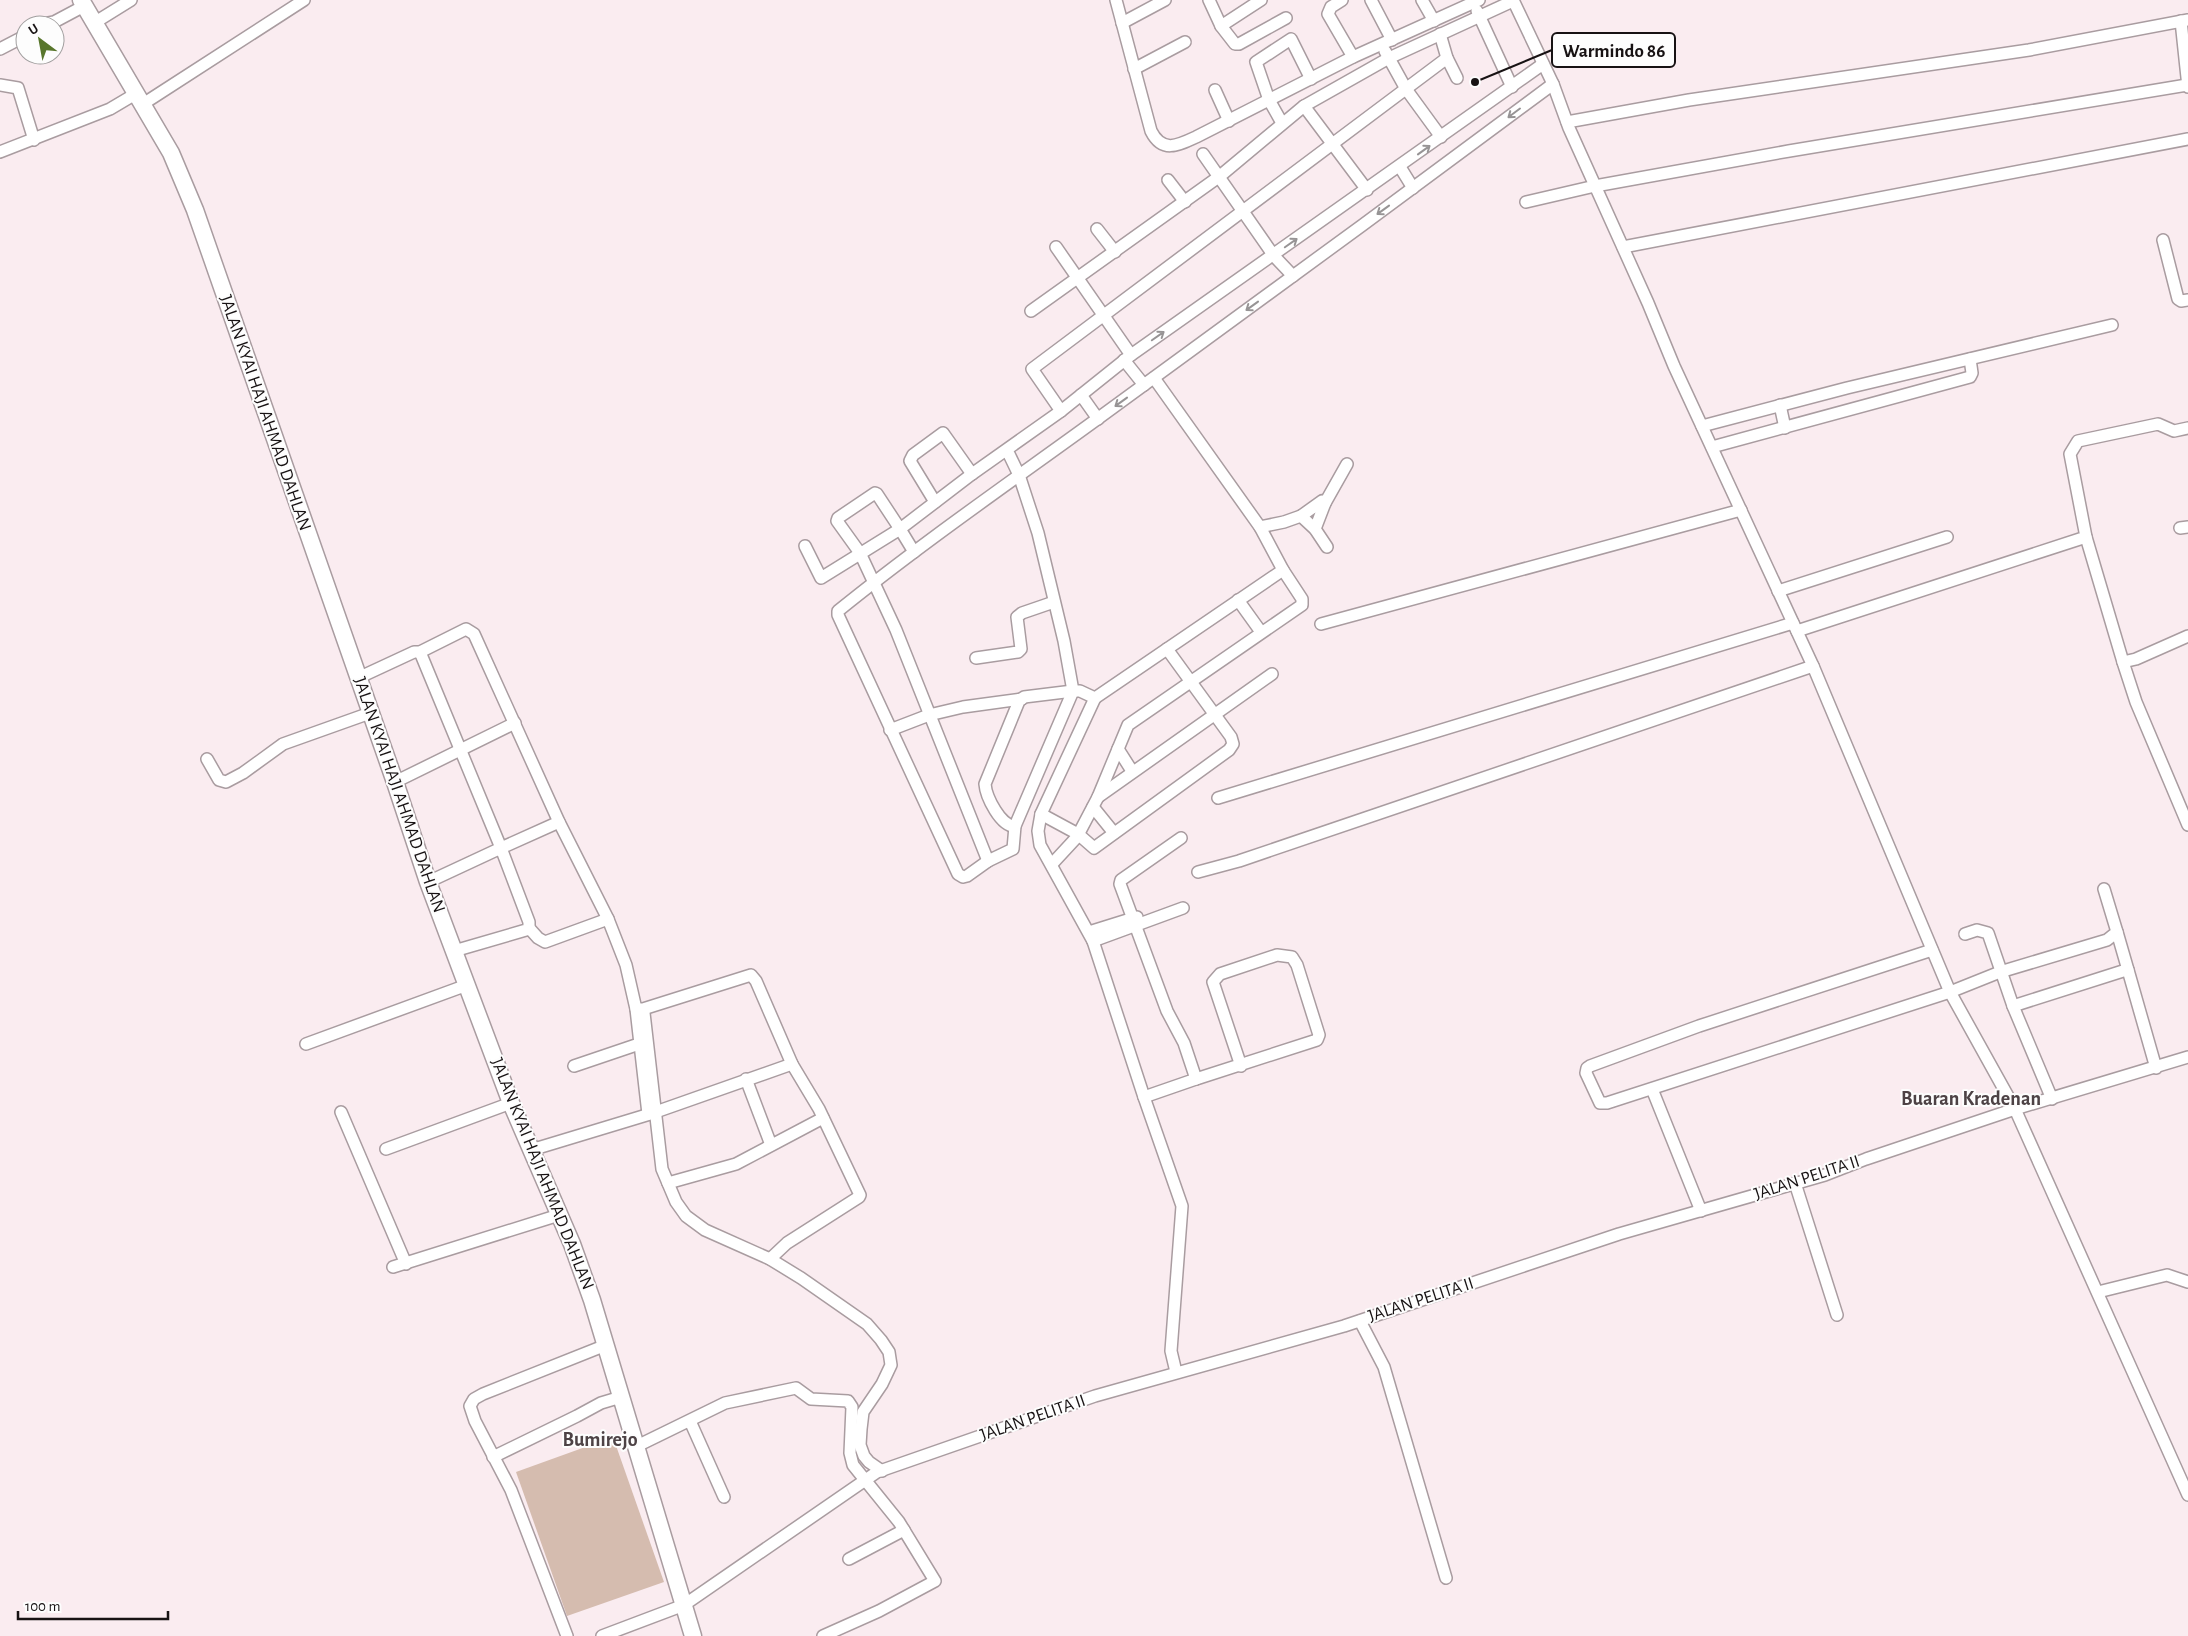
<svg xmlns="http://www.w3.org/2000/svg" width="2188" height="1636" font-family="'Alegreya Sans',sans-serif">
<rect width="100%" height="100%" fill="#faecf0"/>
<path fill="#d5bcaf" d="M613,1437L664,1582L567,1616L516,1472Z"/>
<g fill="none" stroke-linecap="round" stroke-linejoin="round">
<defs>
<g id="street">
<path d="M1116,0L1151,131C1162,153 1177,146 1196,137L1353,57L1479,0"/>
<path d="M1209,0L1221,26L1235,44H1239L1286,18"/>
<path d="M1342,0L1331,7L1328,14L1353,57"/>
<path d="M1371,0L1392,40"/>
<path d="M1422,0L1434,21"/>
<path d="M1513,0L1553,84L1569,128L1648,303L1674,366L1813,666L1950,992L2015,1109L2188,1495"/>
<path d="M1477,11L1512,87"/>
<path d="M2181,21L2188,87"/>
<path d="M94,23L131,0"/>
<path d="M1122,23L1165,0"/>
<path d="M38,25L54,22L84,6"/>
<path d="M1221,26L1261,0"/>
<path d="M1440,34L1447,58L1457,78"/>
<path d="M0,49L25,36"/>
<path d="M1385,51L1406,89L1441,137"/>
<path d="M1134,69L1185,42"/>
<path d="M0,85L18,88L34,140"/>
<path d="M1215,90L1229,121"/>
<path d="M143,104L304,0"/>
<path d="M1304,106L1389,58L1513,1"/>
<path d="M1567,122L1689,100L2029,50L2188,20"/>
<path d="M1282,123L1269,100L1256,62L1291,39L1311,79"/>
<path d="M0,152L110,109L137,93"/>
<path d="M1203,154L1274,256L1293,276"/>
<path d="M1400,167L1413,188"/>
<path d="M1168,180L1185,202"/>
<path d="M1526,202L1595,186L1789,151L2187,85"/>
<path d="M1097,229L1115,252"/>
<path d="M2163,240L2178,299L2181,301L2188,300"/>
<path d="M1056,247L1131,355"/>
<path d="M1623,247L2188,139"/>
<path d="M1031,311L1220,176L1304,106L1367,190"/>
<path d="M1124,360L1144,385"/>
<path d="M1081,395L1098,419"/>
<path d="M1780,405L1785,428"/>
<path d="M1061,411L1032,369L1447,58"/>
<path d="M1702,426L1847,388L2112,325"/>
<path d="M1712,447L1970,377L1972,373L1970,359"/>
<path d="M1007,450L1019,475L1038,533L1064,641L1073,691L1015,826L1013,849L988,861L896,630L860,553L837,521L838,518L875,493L877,494L900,529L972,474L1061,411L1131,355L1543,64"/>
<path d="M935,502L910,461L913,455L943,433L972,474"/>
<path d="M1325,503L1347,464"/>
<path d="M1301,516L1315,529L1327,547"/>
<path d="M1260,527L1284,522L1301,516L1322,501L1325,503L1315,529"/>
<path d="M2180,528L2188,527"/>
<path d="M2086,537L2123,662"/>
<path d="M805,546L821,578L900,529L914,552"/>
<path d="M1778,591L1947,537"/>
<path d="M1238,600L1261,632"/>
<path d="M1321,624L1741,510"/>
<path d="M1797,631L2086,537L2070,454L2078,441L2158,424L2174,431L2188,428"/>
<path d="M2188,636L2136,659L2123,662L2136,702L2188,825"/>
<path d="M420,652L501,848L559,822"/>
<path d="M976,658L1018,652L1021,649L1017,617L1022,613L1054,602"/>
<path d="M358,678L414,652H420L466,629L474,634L559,822L608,919L626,965L636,1009L648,1114"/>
<path d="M1095,698L1041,814L1038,831L1040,845L1093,941L1183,908"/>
<path d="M890,730L929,715L963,707L1022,699"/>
<path d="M1118,749L1132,771"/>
<path d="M207,759L219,780L226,782L243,773L283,744L370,713"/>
<path d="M395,782L515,723"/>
<path d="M1098,797L1272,674"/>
<path d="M1218,798L1793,623"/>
<path d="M1093,807L1114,833"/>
<path d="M1041,814L1078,834L1094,848L1229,750L1233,744L1231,737L1167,649"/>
<path d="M1015,826C1001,827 986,797 985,784L1019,701L1024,697L1073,691H1080L1095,698L1283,570L1260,527L1154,378"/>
<path d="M988,861L967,876L963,877L958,874L838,615V611C922,543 1012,481 1100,417C1251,307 1403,196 1553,84"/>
<path d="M1052,864L1077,837L1098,797L1128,725L1302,605V599L1283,570"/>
<path d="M1198,872L1239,861L1813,666"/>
<path d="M428,882L501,848L529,922V928L526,930L454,951"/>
<path d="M529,928L538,938L545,942L608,919"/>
<path d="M1089,932L1137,917"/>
<path d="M2117,932L2128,970"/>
<path d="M1965,934L1977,930L1988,933L2013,1006"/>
<path d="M1093,941L1144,1097"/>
<path d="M1932,950L1699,1026L1590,1066L1587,1068L1586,1073L1600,1103H1607L1950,992L2000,972L2107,940L2117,932L2104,889"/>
<path d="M636,1009H643L751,975L756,981L792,1064L819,1109L860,1195L859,1197L787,1243L770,1259"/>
<path d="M644,1013L662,1169L676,1202L686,1216L705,1230L770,1259L801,1278L867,1324L881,1340L889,1352L891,1365L882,1384L863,1412L861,1429L860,1445L864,1456L869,1462L882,1471"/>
<path d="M306,1044L467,985"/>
<path d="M574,1066L639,1044"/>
<path d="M746,1079L771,1145"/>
<path d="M1196,1079L1317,1040L1319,1035L1297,965L1292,957L1277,955L1220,974L1213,982L1241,1066"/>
<path d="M1652,1089L1701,1211"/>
<path d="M2052,1099L2013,1006L2123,971L2128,970L2156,1068"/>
<path d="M341,1112L406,1264"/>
<path d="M386,1149L511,1103"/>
<path d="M531,1150L650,1114L792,1064"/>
<path d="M668,1183L736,1164L823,1118"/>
<path d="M1795,1183L1837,1315"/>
<path d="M393,1267L559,1215"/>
<path d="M2098,1292L2167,1275L2188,1282"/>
<path d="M1360,1321L1384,1367L1446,1578"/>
<path d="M1176,1372L1171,1351L1182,1206L1144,1097L1196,1079L1184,1043L1167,1011L1120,884L1121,880L1181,838"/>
<path d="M690,1421L724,1497"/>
<path d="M635,1447L725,1403L796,1388L811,1399L848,1401L852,1407L850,1453L853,1465L899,1522L935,1581L879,1611L823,1636"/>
<path d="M493,1457L577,1416L601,1403L621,1397"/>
<path d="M849,1559L904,1530"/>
<path d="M567,1636L511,1490L475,1421L470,1406L474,1399L483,1394L606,1345"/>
<path d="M602,1636L684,1605L877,1472L1095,1396L1344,1326L1619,1234L1825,1175L1866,1159L2015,1109L2188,1057"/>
</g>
<path id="secondary" d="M81,0L171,153L195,210L395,782L428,882L511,1103L572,1244L592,1300L693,1636"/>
</defs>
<use href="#street" stroke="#a99ca0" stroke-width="14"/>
<use href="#secondary" stroke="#a99ca0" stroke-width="19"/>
<use href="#street" stroke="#fff" stroke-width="11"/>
<use href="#secondary" stroke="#fff" stroke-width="16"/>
</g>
<defs><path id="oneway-shaft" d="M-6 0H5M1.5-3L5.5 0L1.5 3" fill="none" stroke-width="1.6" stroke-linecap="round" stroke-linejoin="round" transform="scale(1.25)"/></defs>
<g stroke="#979495">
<use href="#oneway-shaft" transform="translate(1514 113) rotate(143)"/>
<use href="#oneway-shaft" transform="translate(1424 150) rotate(-36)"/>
<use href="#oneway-shaft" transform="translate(1383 210) rotate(144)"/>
<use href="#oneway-shaft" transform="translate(1291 243) rotate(-35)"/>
<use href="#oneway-shaft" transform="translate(1252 306) rotate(144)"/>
<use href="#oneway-shaft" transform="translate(1158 336) rotate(-35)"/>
<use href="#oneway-shaft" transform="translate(1121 402) rotate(144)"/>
</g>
<g text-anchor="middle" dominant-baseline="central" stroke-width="4" stroke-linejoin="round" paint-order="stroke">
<g font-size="18" fill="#171213" stroke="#fdfdfd">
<text transform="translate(265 413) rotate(71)">JALAN KYAI HAJI AHMAD DAHLAN</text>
<text transform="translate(399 795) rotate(71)">JALAN KYAI HAJI AHMAD DAHLAN</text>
<text transform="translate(542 1174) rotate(68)">JALAN KYAI HAJI AHMAD DAHLAN</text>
<text transform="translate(1807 1178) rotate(-18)">JALAN PELITA II</text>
<text transform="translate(1421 1300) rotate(-18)">JALAN PELITA II</text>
<text transform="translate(1033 1418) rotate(-19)">JALAN PELITA II</text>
</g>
<g font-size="20" font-weight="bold" fill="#4d4245" stroke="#fdfdfd">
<text x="1971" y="1099">Buaran Kradenan</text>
<text x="600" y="1440">Bumirejo</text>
</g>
</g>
<path fill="none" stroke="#171213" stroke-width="2" d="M1475 82L1552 50"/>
<circle fill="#171213" stroke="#fdfdfd" stroke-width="2" cx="1475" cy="82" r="5"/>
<rect fill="#fdfdfd" stroke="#171213" stroke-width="2" x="1552" y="33" width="123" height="34" rx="5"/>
<g font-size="19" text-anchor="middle" font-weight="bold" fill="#171213">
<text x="1614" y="57">Warmindo 86</text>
</g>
<g transform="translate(40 40) rotate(328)"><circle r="24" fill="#fdfdfd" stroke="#a19f9f"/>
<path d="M0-4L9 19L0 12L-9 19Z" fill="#58762c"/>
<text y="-8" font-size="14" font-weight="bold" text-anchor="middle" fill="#171213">U</text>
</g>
<path d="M18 1611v8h150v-8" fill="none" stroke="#171213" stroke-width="2.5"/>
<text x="25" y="1611" font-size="15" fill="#171213" stroke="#fdfdfd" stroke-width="4" paint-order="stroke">100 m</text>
</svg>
